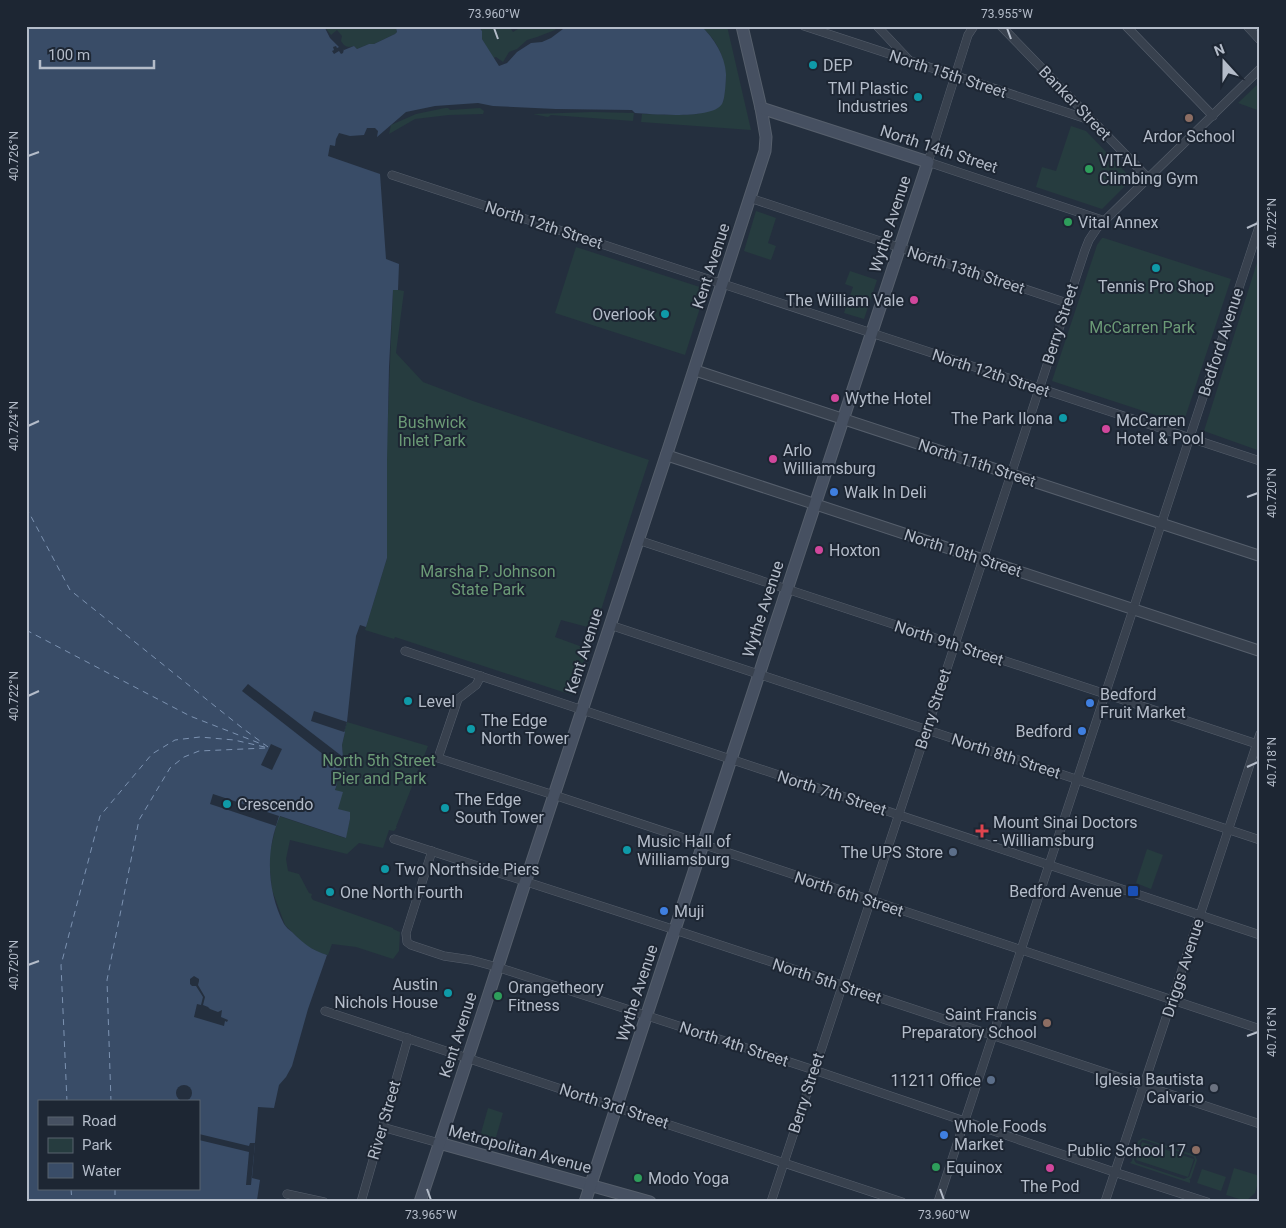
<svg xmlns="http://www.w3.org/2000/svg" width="1286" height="1228" font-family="Roboto,sans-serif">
<rect width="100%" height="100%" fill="#242f3e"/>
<g fill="#263c3f" fill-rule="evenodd">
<path d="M324,26H373L376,29L382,26H398L396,28L397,32L395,34L374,44H369L357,49L354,46C347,48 345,47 341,41L342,36L337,30L331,35Z"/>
<path d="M478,26H509L513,32L523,26H558L555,30L537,37L527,40L517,49L509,52L503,62L496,57L493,58L482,39V31Z"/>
<path d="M701,26H727L751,130L641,122L642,114L680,115L698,114L723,102C729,72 725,48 701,26Z"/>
<path d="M1260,82V111L1238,103Z"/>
<path d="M445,108H448L450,110L480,108L484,111L483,114L449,115L415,119L389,134L391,125L416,114Z"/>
<path d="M592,112L634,113L633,121L551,115L548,117L533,114Z"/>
<path d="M1071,126L1086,131L1132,179L1102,209L1036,187L1042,167L1056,171Z"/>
<path d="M756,211L776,218L768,243L776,246L771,260L744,251Z"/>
<path d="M1102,238H1104L1231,279L1183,424L1052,381L1097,245Z"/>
<path d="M576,247L706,289L685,355L555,313Z"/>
<path d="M1260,253V451L1204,431Z"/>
<path d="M850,271L877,280L864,319L844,313L853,287L845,284Z"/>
<path d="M393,289L404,291L396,353L423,382L473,401L649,460C630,517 613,573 595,629L561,620L555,637L588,649L572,695L395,637L394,639L365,630L387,558V441Z"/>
<path d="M347,722L428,746L396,827H397L394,831L389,830L383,848L359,843L347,854L290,840L286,859L288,871L299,874L309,893L312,894L311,897L313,900L393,928V929L400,932L399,951L393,959L356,947L332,944L328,955L320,953L305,945L285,925L272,890L270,871V852L276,826L213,794L345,838L350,819V813L338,809L335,790L337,784L334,774L337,771L343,757L342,745L345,732H344Z"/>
<path d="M1147,849L1163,855L1151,889L1136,883Z"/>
<path d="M1159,1073L1184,1081L1182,1088L1157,1079Z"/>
<path d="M488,1108L503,1113L494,1144L479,1140Z"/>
<path d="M1143,1138L1195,1155L1197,1160L1191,1178L1189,1180H1190V1183L1130,1163L1132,1161L1138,1141ZM1142,1140H1145L1194,1157L1195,1160L1189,1177L1184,1179L1136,1163L1134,1160C1135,1154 1138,1144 1142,1140Z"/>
<path d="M1142,1142L1194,1159L1188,1177L1136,1160Z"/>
<path d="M1234,1168L1260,1176L1255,1193L1246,1201L1226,1195Z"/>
<path d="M1202,1169L1226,1177L1221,1191L1197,1183Z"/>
</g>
<path fill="#394c67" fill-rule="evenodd" d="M26,26H324L330,38L339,47L337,48L336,46L333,47L334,50L332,51L334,54L339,51L341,54L343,53L344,49V50L354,46L357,49L369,44H374L395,34L397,32L396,28L398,26H478L482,31V39L499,66L507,63L517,52L531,43L542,42L551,38L567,26H701C714,38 725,56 726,74C726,80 725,100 722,104C712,120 652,114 635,113L632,110L556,109L493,106L478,103L435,106L406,112L377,137L378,131L375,128H367L364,135L350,136L339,133L336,139L335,146L330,145L328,156L380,174L386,259L399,264L398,290H393L389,367L387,460V558L366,627L360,625L356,636L347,722L344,731L345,732L342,745L343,757L342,769L337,771L334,774L337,784L335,790L343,792L338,809L350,812V819L346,838L280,816C265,850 267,891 284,924C286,927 289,930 292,932C303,943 311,950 327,955L308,1009L292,1066L286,1077L279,1085L274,1108L258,1107L252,1178L260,1180L257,1200H249L248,1202H26ZM39,1102H199V1189H39Z"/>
<g fill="#242f3e">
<path d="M248,684L343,757L342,769L242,691Z"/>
<path d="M314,711L347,722L344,732L311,721Z"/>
<path d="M271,744L282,749L272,770L261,765Z"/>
<path d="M213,794L279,816L276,826L210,804Z"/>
<path d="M194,976L199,979V981L198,985L205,997L203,1005L208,1007L210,1009L218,1012L222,1010L221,1017L228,1020L227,1022L225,1021L224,1026L194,1017L197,1004L201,1005L203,997L196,986H192L190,984V979Z"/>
<circle cx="184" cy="1093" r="8"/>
<path d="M199,1134L249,1146L250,1143H255L251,1185H246L249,1152L199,1140Z"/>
</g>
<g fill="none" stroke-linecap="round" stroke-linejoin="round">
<g stroke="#7c92b1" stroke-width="1" stroke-dasharray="6 5" stroke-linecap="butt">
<path d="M26,507L70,590L241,727L268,747"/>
<path d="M26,630L190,716L264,745"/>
<path d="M67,1102L61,965L100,816L152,754L175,740L200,737L234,740L269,748"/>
<path d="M111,1102L107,980L139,820L170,768L184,757L199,751L266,748"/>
<path d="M71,1189L72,1202"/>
<path d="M115,1189V1202"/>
</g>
<defs>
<g id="minor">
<path d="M804,26L1093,121"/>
<path d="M877,26L909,60"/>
<path d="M974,26L968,35L928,162L1105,221"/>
<path d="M1001,26L1149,179"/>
<path d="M1126,26L1213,116"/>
<path d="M1247,26L1260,40"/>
<path d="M392,175L1260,461"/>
<path d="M750,198L1067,303"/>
<path d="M638,540L1260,745"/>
<path d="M610,625L1260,840"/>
<path d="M405,651L1260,935"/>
<path d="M481,676L476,685L458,699L438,758L560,797L1260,1029"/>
<path d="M394,839L666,927L1260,1124"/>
<path d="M432,851L406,933L407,942L411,945L444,956L471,960L497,967L814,1070L1114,1172L1207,1202"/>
<path d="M325,1011L902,1202"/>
<path d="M382,1127L439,1143"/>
<path d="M287,1194L324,1202"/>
<path d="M361,1202L408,1038"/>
<path d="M771,1202L1085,250L1089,240L1097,228L1260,69"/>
<path d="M938,1202L1260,224"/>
<path d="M1105,1202L1260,734"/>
</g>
<g id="tertiary">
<path d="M694,370L1260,556"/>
<path d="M666,455L1260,651"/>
</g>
<g id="secondary">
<path d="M439,1143L650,1202"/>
<path d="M420,1202L486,1003L523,889L669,447L765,151L766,137L761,108L742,26"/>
<path d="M585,1202L928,162L761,108"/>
</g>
</defs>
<use href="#minor" stroke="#565f6c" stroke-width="9"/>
<use href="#tertiary" stroke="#565f6c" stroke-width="12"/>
<use href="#secondary" stroke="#565f6c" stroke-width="13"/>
<use href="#minor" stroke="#38414e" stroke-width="8"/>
<use href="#tertiary" stroke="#38414e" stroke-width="10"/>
<use href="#secondary" stroke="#465061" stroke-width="11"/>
</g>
<path fill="none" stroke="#b4bcc9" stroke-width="2" d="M494,28L498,39M1007,28L1011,39M28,156L39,152M1247,228L1258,223M28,426L39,421M1247,497L1258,493M28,696L39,691M1247,767L1258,762M28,965L39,961M1247,1036L1258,1032M427,1189L431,1200M940,1189L944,1200"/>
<g fill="#0f9aa8" stroke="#1d2633" stroke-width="2">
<circle cx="813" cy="65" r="5"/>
<circle cx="918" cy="97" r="5"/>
<circle cx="1156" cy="268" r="5"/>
<circle cx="665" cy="314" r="5"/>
<circle cx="1063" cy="418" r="5"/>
<circle cx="408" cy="701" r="5"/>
<circle cx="471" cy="729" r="5"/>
<circle cx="227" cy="804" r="5"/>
<circle cx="445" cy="808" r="5"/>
<circle cx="627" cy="850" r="5"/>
<circle cx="385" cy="869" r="5"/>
<circle cx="330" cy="892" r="5"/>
<circle cx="448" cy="993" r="5"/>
</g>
<g fill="#8d6e63" stroke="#1d2633" stroke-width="2">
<circle cx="1189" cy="118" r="5"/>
<circle cx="1047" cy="1023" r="5"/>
<circle cx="1196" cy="1150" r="5"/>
</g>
<g fill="#2e9e5b" stroke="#1d2633" stroke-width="2">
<circle cx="1089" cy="169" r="5"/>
<circle cx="1068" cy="222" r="5"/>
<circle cx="498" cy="996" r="5"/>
<circle cx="936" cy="1167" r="5"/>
<circle cx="638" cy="1178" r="5"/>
</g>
<g fill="#d1479c" stroke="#1d2633" stroke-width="2">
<circle cx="914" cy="300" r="5"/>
<circle cx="835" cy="398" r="5"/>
<circle cx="1106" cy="429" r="5"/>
<circle cx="773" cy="459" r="5"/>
<circle cx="819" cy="550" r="5"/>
<circle cx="1050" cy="1168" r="5"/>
</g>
<g fill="#3f7fe0" stroke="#1d2633" stroke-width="2">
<circle cx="834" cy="492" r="5"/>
<circle cx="1090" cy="703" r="5"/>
<circle cx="1082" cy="731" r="5"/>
<circle cx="664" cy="911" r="5"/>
<circle cx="944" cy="1135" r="5"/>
</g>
<path fill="#e0444e" stroke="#1d2633" stroke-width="2" d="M979.5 823.5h5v5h5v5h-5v5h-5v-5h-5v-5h5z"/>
<g fill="#5c6f8a" stroke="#1d2633" stroke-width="2">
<circle cx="953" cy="852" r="5"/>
<circle cx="991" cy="1080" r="5"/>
</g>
<rect fill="#1a4fb4" stroke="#1d2633" stroke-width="2" x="1127" y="885" width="12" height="12" rx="2.5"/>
<circle fill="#6b7280" stroke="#1d2633" stroke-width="2" cx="1214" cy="1088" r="5"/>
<g text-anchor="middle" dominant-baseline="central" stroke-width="4" stroke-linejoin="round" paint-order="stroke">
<g font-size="16" fill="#b4bcc9" stroke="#1d2633" text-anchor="start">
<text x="823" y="65">DEP</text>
<text x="908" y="88" text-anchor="end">TMI Plastic<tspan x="908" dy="18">Industries</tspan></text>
<text x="1189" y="136" text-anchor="middle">Ardor School</text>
<text x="1099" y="160">VITAL<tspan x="1099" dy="18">Climbing Gym</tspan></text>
<text x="1078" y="222">Vital Annex</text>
<text x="1156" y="286" text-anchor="middle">Tennis Pro Shop</text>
<text x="904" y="300" text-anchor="end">The William Vale</text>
<text x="655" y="314" text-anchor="end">Overlook</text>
<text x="845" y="398">Wythe Hotel</text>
<text x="1053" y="418" text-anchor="end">The Park Ilona</text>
<text x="1116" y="420">McCarren<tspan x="1116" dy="18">Hotel &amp; Pool</tspan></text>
<text x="783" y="450">Arlo<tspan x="783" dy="18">Williamsburg</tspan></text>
<text x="844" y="492">Walk In Deli</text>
<text x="829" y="550">Hoxton</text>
<text x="1100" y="694">Bedford<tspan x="1100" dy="18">Fruit Market</tspan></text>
<text x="418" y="701">Level</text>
<text x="481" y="720">The Edge<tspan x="481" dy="18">North Tower</tspan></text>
<text x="1072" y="731" text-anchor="end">Bedford</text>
<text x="455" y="799">The Edge<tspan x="455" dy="18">South Tower</tspan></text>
<text x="237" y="804">Crescendo</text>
<text x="993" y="822">Mount Sinai Doctors<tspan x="993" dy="18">- Williamsburg</tspan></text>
<text x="637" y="841">Music Hall of<tspan x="637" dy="18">Williamsburg</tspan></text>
<text x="943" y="852" text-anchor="end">The UPS Store</text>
<text x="395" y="869">Two Northside Piers</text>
<text x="1122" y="891" text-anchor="end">Bedford Avenue</text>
<text x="340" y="892">One North Fourth</text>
<text x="674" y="911">Muji</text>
<text x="438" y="984" text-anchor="end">Austin<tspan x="438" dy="18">Nichols House</tspan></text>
<text x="508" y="987">Orangetheory<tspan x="508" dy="18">Fitness</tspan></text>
<text x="1037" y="1014" text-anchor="end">Saint Francis<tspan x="1037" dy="18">Preparatory School</tspan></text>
<text x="1204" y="1079" text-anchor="end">Iglesia Bautista<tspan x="1204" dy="18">Calvario</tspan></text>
<text x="981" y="1080" text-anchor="end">11211 Office</text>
<text x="954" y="1126">Whole Foods<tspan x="954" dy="18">Market</tspan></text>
<text x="1186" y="1150" text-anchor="end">Public School 17</text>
<text x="946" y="1167">Equinox</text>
<text x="648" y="1178">Modo Yoga</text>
<text x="1050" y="1186" text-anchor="middle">The Pod</text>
</g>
<g font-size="16" fill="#b4bcc9" stroke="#1d2633">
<text transform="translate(948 74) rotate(18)">North 15th Street</text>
<text transform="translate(1075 103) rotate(46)">Banker Street</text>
<text transform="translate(939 149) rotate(18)">North 14th Street</text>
<text transform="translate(890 224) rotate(-72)">Wythe Avenue</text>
<text transform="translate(544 225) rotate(18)">North 12th Street</text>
<text transform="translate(711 266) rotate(-72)">Kent Avenue</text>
<text transform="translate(966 270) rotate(18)">North 13th Street</text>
<text transform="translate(1060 324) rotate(-72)">Berry Street</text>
<text transform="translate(1221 342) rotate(-72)">Bedford Avenue</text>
<text transform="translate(991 373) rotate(18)">North 12th Street</text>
<text transform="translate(977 463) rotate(18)">North 11th Street</text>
<text transform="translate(963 553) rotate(18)">North 10th Street</text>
<text transform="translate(763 609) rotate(-72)">Wythe Avenue</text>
<text transform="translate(949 643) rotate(18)">North 9th Street</text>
<text transform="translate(584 651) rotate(-72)">Kent Avenue</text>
<text transform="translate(933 709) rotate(-72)">Berry Street</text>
<text transform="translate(1006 756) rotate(18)">North 8th Street</text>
<text transform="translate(832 793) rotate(18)">North 7th Street</text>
<text transform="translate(849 894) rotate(18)">North 6th Street</text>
<text transform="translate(1183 968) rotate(-72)">Driggs Avenue</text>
<text transform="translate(827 981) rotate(18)">North 5th Street</text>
<text transform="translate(637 993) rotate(-72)">Wythe Avenue</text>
<text transform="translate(458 1035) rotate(-72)">Kent Avenue</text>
<text transform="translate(734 1044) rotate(18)">North 4th Street</text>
<text transform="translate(806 1093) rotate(-72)">Berry Street</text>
<text transform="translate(614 1106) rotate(18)">North 3rd Street</text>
<text transform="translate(384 1120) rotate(-74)">River Street</text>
<text transform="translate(520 1149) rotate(15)">Metropolitan Avenue</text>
</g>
<g font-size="16" fill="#6b9a76" stroke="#1d2633">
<text x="1142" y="327">McCarren Park</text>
<text x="432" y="422">Bushwick<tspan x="432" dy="18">Inlet Park</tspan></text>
<text x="488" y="571">Marsha P. Johnson<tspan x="488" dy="18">State Park</tspan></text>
<text x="379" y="760">North 5th Street<tspan x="379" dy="18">Pier and Park</tspan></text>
</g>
</g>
<rect width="1286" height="1228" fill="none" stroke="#1d2633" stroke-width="55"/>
<rect x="38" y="1100" width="162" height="90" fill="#1d2633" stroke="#59626f"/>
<rect x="48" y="1117" width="25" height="8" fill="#465061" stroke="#59626f"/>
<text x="82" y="1126" font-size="15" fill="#b4bcc9">Road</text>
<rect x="48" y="1138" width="25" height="15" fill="#263c3f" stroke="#59626f"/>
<text x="82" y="1150" font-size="15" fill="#b4bcc9">Park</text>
<rect x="48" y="1163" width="25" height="15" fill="#394c67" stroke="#59626f"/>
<text x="82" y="1176" font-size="15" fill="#b4bcc9">Water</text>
<g transform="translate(1224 62) rotate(339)" stroke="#1d2633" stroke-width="4" paint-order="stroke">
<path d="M0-4L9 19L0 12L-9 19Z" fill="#b4bcc9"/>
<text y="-8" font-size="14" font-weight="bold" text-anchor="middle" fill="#b4bcc9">N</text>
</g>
<path d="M40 60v8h114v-8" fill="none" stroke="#b4bcc9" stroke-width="2.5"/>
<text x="48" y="60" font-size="15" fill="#b4bcc9" stroke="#1d2633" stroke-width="4" paint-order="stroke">100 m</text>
<rect x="28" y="28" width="1230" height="1172" fill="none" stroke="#b4bcc9" stroke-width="2"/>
<g font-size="12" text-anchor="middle" fill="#b4bcc9">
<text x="494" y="18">73.960°W</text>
<text x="1007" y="18">73.955°W</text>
<text transform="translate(14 156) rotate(-90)" y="4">40.726°N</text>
<text transform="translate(1272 223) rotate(-90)" y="4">40.722°N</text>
<text transform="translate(14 426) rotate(-90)" y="4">40.724°N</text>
<text transform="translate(1272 493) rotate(-90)" y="4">40.720°N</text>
<text transform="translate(14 696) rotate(-90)" y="4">40.722°N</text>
<text transform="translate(1272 762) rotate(-90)" y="4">40.718°N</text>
<text transform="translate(14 965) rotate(-90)" y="4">40.720°N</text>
<text transform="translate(1272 1032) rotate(-90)" y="4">40.716°N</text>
<text x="431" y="1219">73.965°W</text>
<text x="944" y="1219">73.960°W</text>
</g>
</svg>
